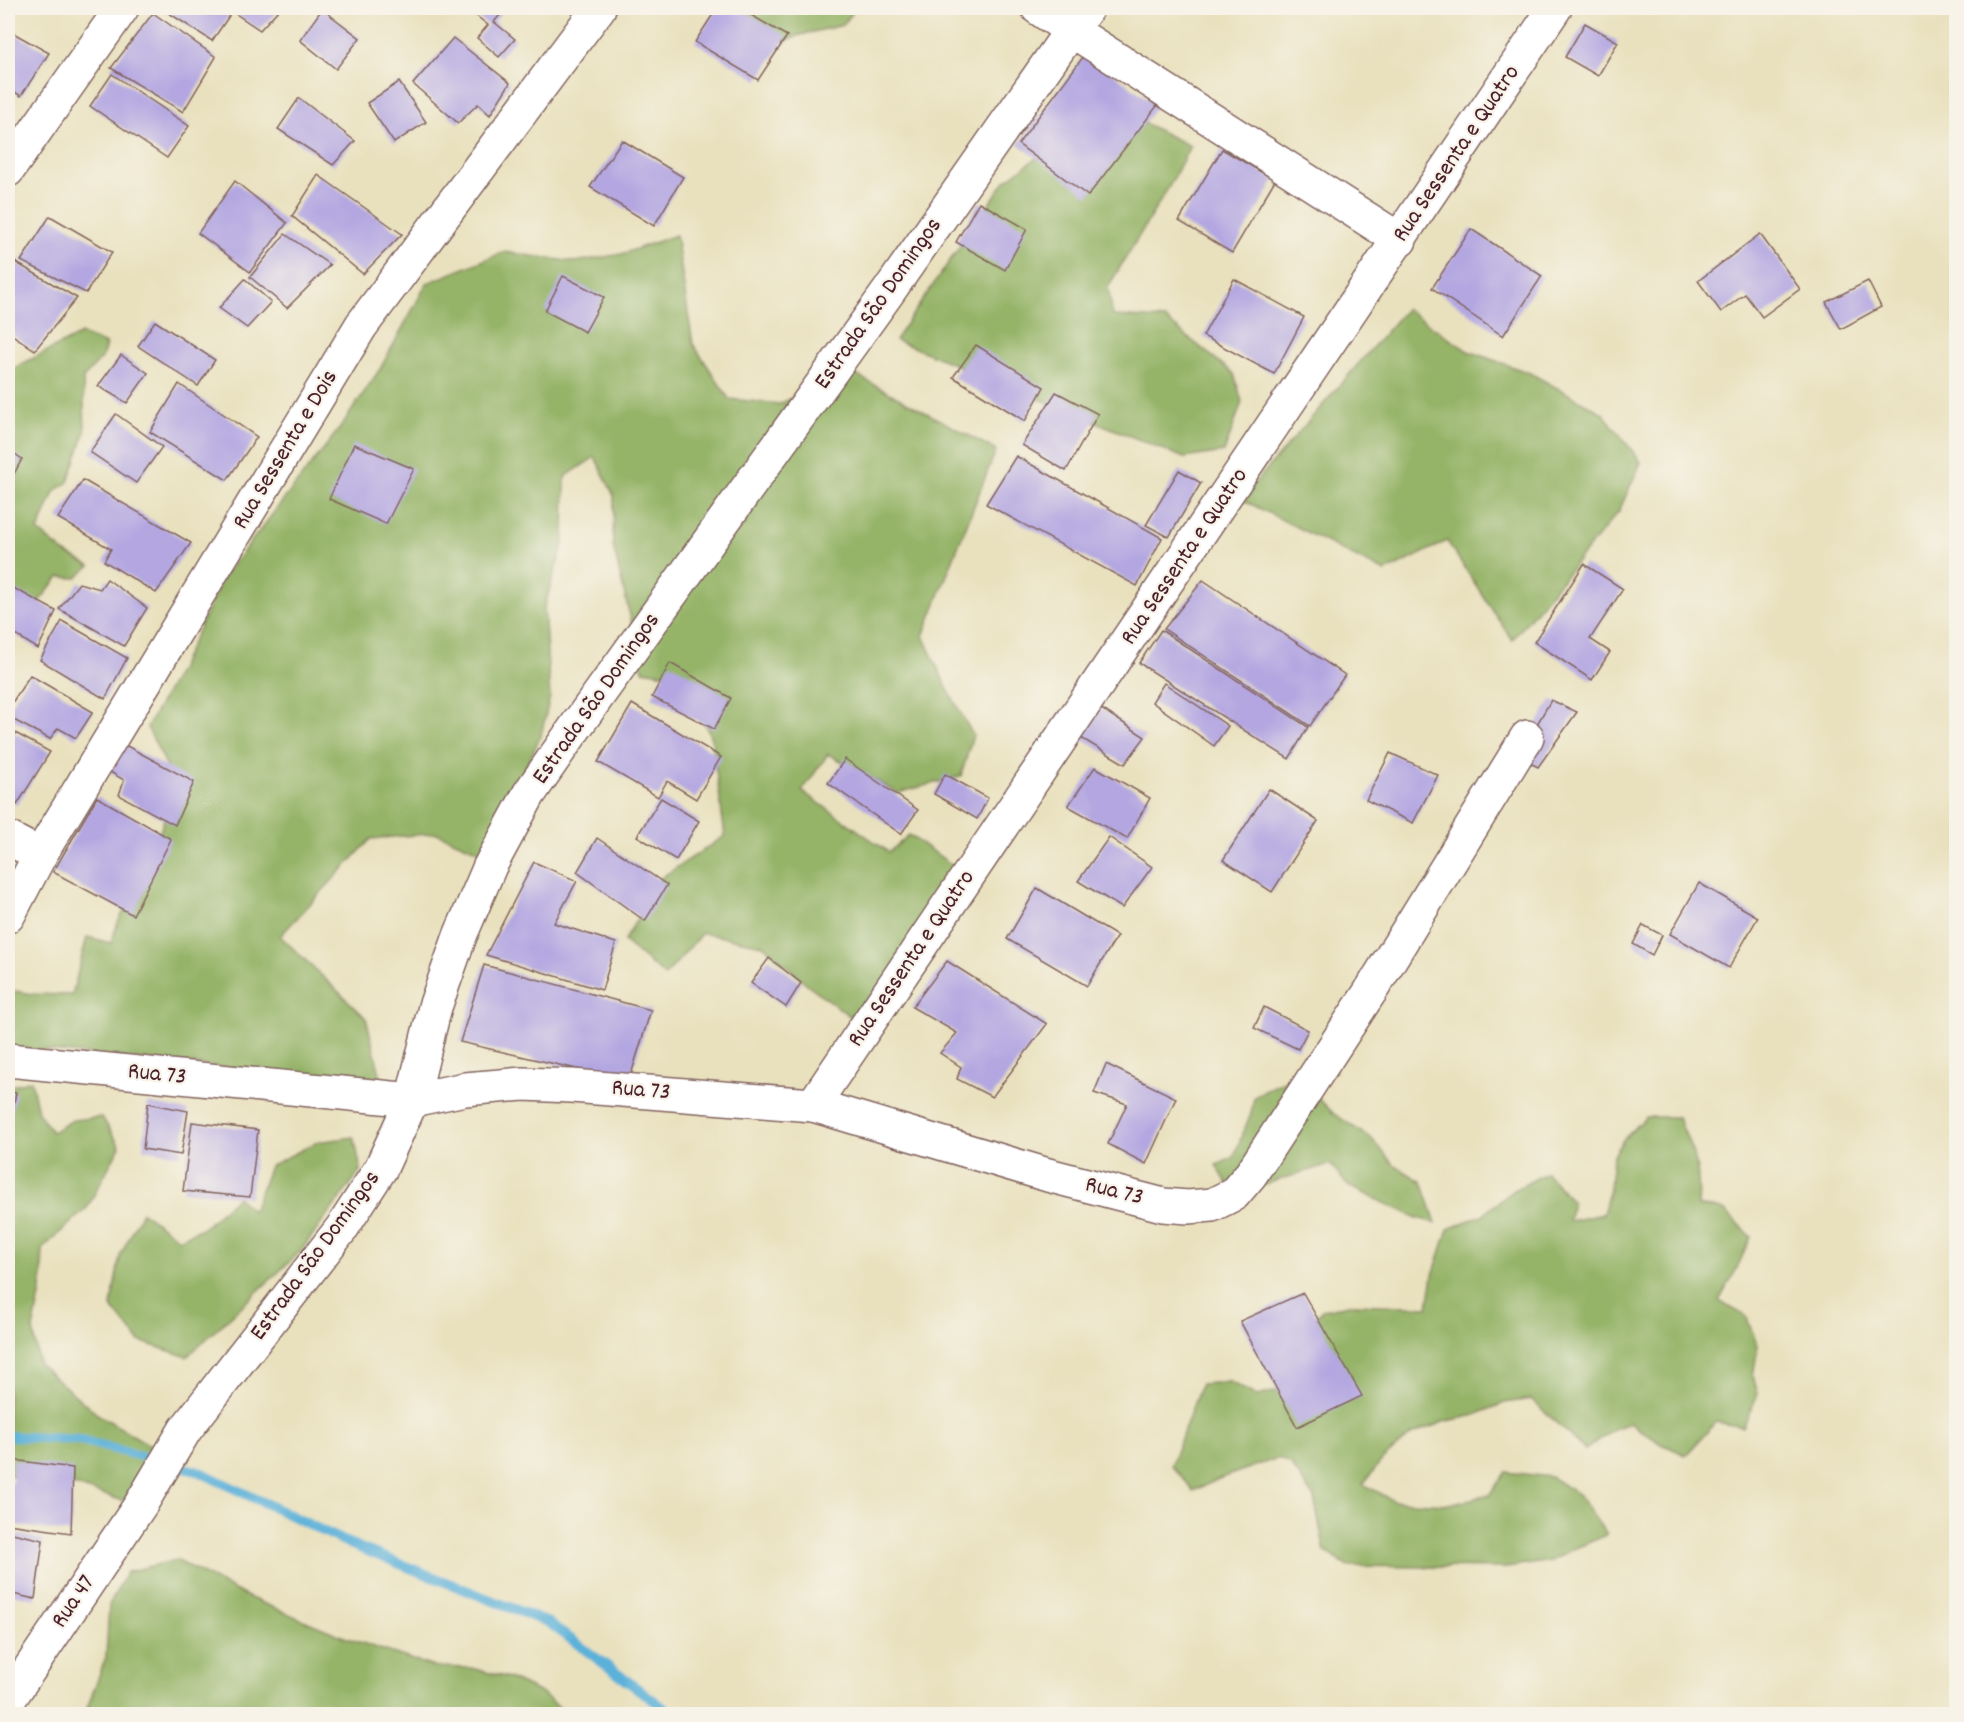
<svg xmlns="http://www.w3.org/2000/svg" width="1964" height="1722" font-family="Dekko,sans-serif">
<rect width="100%" height="100%" fill="#f7f3e8"/>
<filter id="ink" filterUnits="userSpaceOnUse"><feTurbulence type="fractalNoise" baseFrequency=".0167" numOctaves="2"/><feDisplacementMap in="SourceGraphic" scale="12" xChannelSelector="R" yChannelSelector="G"/><feConvolveMatrix kernelMatrix="1 2 1 2 8 2 1 2 1" color-interpolation-filters="sRGB"/></filter>
<filter id="wash" filterUnits="userSpaceOnUse"><feTurbulence type="fractalNoise" baseFrequency=".008" numOctaves="4" result="noise"/><feDisplacementMap in="SourceGraphic" scale="24" xChannelSelector="R" yChannelSelector="G"/><feGaussianBlur stdDeviation="1.35" result="paint"/><feColorMatrix in="noise" values="0 0 0 0 0 0 0 0 0 0 0 0 0 0 0 0 0 1.4 0 .05"/><feComposite in="paint" operator="in"/></filter>
<g filter="url(#wash)">
<rect width="100%" height="100%" fill="#e9e1be"/>
<g fill="#95b467" stroke="#706a49" stroke-width="1.5">
<path d="M723,8H856L843,25L800,35L761,50L721,34Z"/>
<path d="M1108,105L1190,146L1170,185L1108,287L1113,316L1165,319L1234,374L1242,402L1224,452L1184,458L895,340L1005,181Z"/>
<path d="M676,235L693,344L729,399L780,404L847,370L996,450L923,636L947,688L973,735L961,776L898,793L828,754L802,791L889,852L909,835L955,867L887,984L851,1017L807,984L763,945L702,933L665,976L624,941L662,877L725,836L712,741L686,677L643,670L613,546L614,496L595,457L565,477L564,541L544,608L550,697L541,735L485,854L437,833L371,839L280,936L366,1018L382,1082L8,1047V990L33,994L72,995L87,937L111,943L118,922L151,862L175,782L147,727L179,670L224,576L340,428L380,369L427,283L504,252L575,262L622,254Z"/>
<path d="M1406,309L1468,351L1530,373L1603,413L1641,462L1619,511L1512,640L1447,541L1385,572L1241,499Z"/>
<path d="M81,334L106,344L102,358L83,378L85,433L68,482L54,492L38,531L64,552L90,566L77,578L59,577L31,611L8,601L12,560L8,553V466L15,462L8,452V366L12,369Z"/>
<path d="M1287,1079L1308,1088L1333,1113L1372,1139L1394,1165L1422,1182L1436,1223L1417,1218L1348,1186L1330,1164L1234,1194L1216,1165L1233,1158L1251,1113L1254,1097Z"/>
<path d="M31,1080L38,1112L52,1132L73,1120L102,1117L120,1146L87,1208L43,1248L41,1291L33,1329L39,1364L97,1414L153,1447L124,1501L76,1486L8,1475V1087Z"/>
<path d="M1646,1117H1678C1693,1152 1701,1167 1698,1206L1724,1210L1751,1237L1736,1270L1719,1301L1746,1316L1758,1346L1753,1376L1758,1394L1743,1427L1716,1422L1686,1455L1662,1444L1630,1423L1616,1428L1585,1450L1531,1399L1504,1403L1475,1415L1443,1422L1411,1435L1382,1460L1363,1484L1394,1501L1449,1504L1489,1495L1506,1472L1551,1477L1578,1494L1607,1535L1571,1550L1551,1561L1506,1568L1348,1566L1325,1552L1314,1498L1291,1464L1278,1458L1221,1478L1193,1491L1184,1479L1171,1466L1201,1384L1230,1382L1257,1396L1298,1386L1302,1337L1322,1310L1355,1304L1428,1307L1433,1275L1448,1229L1482,1215L1513,1191L1546,1173L1572,1201L1569,1221L1603,1214L1610,1188L1613,1157L1623,1140Z"/>
<path d="M354,1137L361,1170L301,1251L187,1357L139,1341L111,1306L120,1256L142,1212L179,1239L206,1226L237,1197L253,1211L270,1166L317,1142Z"/>
<path d="M176,1560L248,1597L344,1637L434,1667L471,1668L509,1678L541,1693L568,1714H85L106,1657L109,1605L127,1572Z"/>
</g>
<g fill="none" stroke-linecap="round" stroke-linejoin="round">
<path stroke="#5cb1d9" stroke-width="10" d="M8,1436L80,1440L200,1472L350,1544L549,1623L672,1714"/>
</g>
<g id="blocks">
<g fill="#b4a7e1">
<path d="M161,8H217L229,16L212,41Z"/>
<path d="M227,8H280L260,30Z"/>
<path d="M466,8H506L494,22L515,39L499,57L477,38L488,25Z"/>
<path d="M717,8H739L787,36L758,80L695,42Z"/>
<path d="M322,9L360,38L336,69L300,40Z"/>
<path d="M153,13L216,57L183,112L111,68Z"/>
<path d="M1585,23L1618,42L1598,76L1565,57Z"/>
<path d="M8,30L49,53L21,96L8,88Z"/>
<path d="M453,38L510,83L490,115L478,104L458,123L413,84Z"/>
<path d="M1086,53L1157,106L1088,196L1018,144Z"/>
<path d="M112,74L189,126L167,158L90,106Z"/>
<path d="M399,82L426,122L394,143L367,103Z"/>
<path d="M299,98L355,141L333,165L278,129Z"/>
<path d="M622,140L683,177L654,226L590,187Z"/>
<path d="M1222,149L1275,180L1232,253L1179,221Z"/>
<path d="M318,175L402,234L363,274L292,216Z"/>
<path d="M235,181L287,223L250,272L198,233Z"/>
<path d="M979,202L1027,229L1005,270L956,242Z"/>
<path d="M50,216L112,252L86,293L21,261Z"/>
<path d="M1471,229L1542,276L1503,336L1432,288Z"/>
<path d="M285,234L330,265L287,308L250,277Z"/>
<path d="M1760,234L1800,289L1762,317L1745,294L1721,312L1698,281Z"/>
<path d="M15,262L77,298L35,350L8,332V273Z"/>
<path d="M563,276L604,297L585,332L545,311Z"/>
<path d="M245,279L271,302L247,328L219,308Z"/>
<path d="M1234,279L1304,317L1274,374L1203,336Z"/>
<path d="M1868,281L1881,307L1841,329L1826,302Z"/>
<path d="M155,321L215,360L198,386L138,346Z"/>
<path d="M976,345L1044,387L1025,421L953,377Z"/>
<path d="M121,355L148,373L127,403L98,386Z"/>
<path d="M179,384L257,437L227,480L150,432Z"/>
<path d="M1056,392L1098,414L1066,471L1022,445Z"/>
<path d="M116,414L162,447L136,483L90,452Z"/>
<path d="M354,444L414,469L386,524L329,499Z"/>
<path d="M8,449L22,459L8,485Z"/>
<path d="M1016,456L1162,538L1137,586L986,504Z"/>
<path d="M1179,470L1201,483L1169,537L1146,525Z"/>
<path d="M83,480L191,543L156,593L104,561L111,549L58,518Z"/>
<path d="M1584,564L1623,589L1590,639L1610,652L1592,680L1534,642Z"/>
<path d="M107,579L147,608L124,646L59,609L79,583L100,589Z"/>
<path d="M1203,580L1345,675L1310,726L1164,629Z"/>
<path d="M8,585L56,611L38,649L8,630Z"/>
<path d="M62,621L127,658L105,699L40,660Z"/>
<path d="M1161,630L1308,727L1289,759L1139,663Z"/>
<path d="M670,663L731,698L714,729L652,697Z"/>
<path d="M30,675L93,712L76,738L58,728L50,739L8,717V709Z"/>
<path d="M1164,683L1228,726L1214,746L1152,702Z"/>
<path d="M1551,700L1577,712L1538,767L1518,757Z"/>
<path d="M632,704L721,757L696,799L667,781L658,797L598,762Z"/>
<path d="M1100,708L1145,737L1125,764L1081,738Z"/>
<path d="M8,729L50,752L17,805L8,800Z"/>
<path d="M125,745L194,782L175,825L119,795L124,780L110,772Z"/>
<path d="M1390,753L1438,775L1413,823L1366,800Z"/>
<path d="M845,759L918,810L901,834L828,783Z"/>
<path d="M1095,767L1150,798L1127,839L1068,806Z"/>
<path d="M945,774L988,798L977,819L934,794Z"/>
<path d="M1269,789L1318,821L1272,892L1223,860Z"/>
<path d="M97,797L171,839L133,915L53,872Z"/>
<path d="M661,798L699,821L676,860L637,836Z"/>
<path d="M1109,837L1152,867L1122,908L1078,881Z"/>
<path d="M597,838L667,885L645,921L577,872Z"/>
<path d="M534,862L577,881L554,923L616,943L602,990L486,955Z"/>
<path d="M1699,883L1758,917L1729,968L1670,934Z"/>
<path d="M1037,888L1117,936L1087,986L1007,939Z"/>
<path d="M1643,925L1662,935L1652,955L1633,944Z"/>
<path d="M769,958L801,983L786,1007L751,983Z"/>
<path d="M947,961L1047,1024L992,1097L957,1079L961,1067L940,1053L957,1033L912,1007Z"/>
<path d="M484,965L651,1010L629,1081L460,1042Z"/>
<path d="M1264,1007L1308,1030L1298,1049L1254,1028Z"/>
<path d="M1106,1064L1176,1098L1146,1164L1108,1144L1127,1104L1094,1093Z"/>
<path d="M8,1091L16,1093L9,1127H8Z"/>
<path d="M148,1103L188,1111L181,1155L143,1149Z"/>
<path d="M192,1122L258,1130L250,1197L183,1191Z"/>
<path d="M1303,1293L1362,1396L1297,1427L1240,1321Z"/>
<path d="M13,1460L73,1468L71,1533L8,1524V1483L12,1484Z"/>
<path d="M8,1532L43,1540L35,1599L8,1593Z"/>
</g>
</g>
</g>
<g filter="url(#ink)">
<use href="#blocks" fill-opacity="0" stroke="#82635e" stroke-width="1.5"/>
<g fill="none" stroke-linecap="round" stroke-linejoin="round">
<defs>
<g id="minor">
<path d="M1038,8L1071,30L1400,240"/>
<path d="M8,170L122,8"/>
<path d="M8,838L40,855"/>
<path d="M8,916L40,855L361,326L599,8"/>
<path d="M8,1060L412,1100L465,1089L523,1084L572,1086L813,1105L1048,1175L1163,1205L1188,1207L1212,1205L1234,1194L1251,1174L1370,992L1527,737"/>
<path d="M813,1105L1555,8"/>
<path d="M8,1701L141,1504L185,1430L342,1228L381,1168L412,1100L435,1007L460,936L490,866L529,794L577,725L889,291L1087,8"/>
</g>
</defs>
<use href="#minor" stroke="#82635e" stroke-width="36"/>
<use href="#minor" stroke="#fff" stroke-width="33"/>
</g>
</g>
<g text-anchor="middle" dominant-baseline="central" stroke-width="4.5" stroke-linejoin="round" paint-order="stroke">
<g font-size="24" fill="#4a1f2b" stroke="#f7f3e8">
<text transform="translate(1457 154) rotate(-56)">Rua Sessenta e Quatro</text>
<text transform="translate(879 304) rotate(-55)">Estrada São Domingos</text>
<text transform="translate(286 450) rotate(-59)">Rua Sessenta e Dois</text>
<text transform="translate(1185 557) rotate(-56)">Rua Sessenta e Quatro</text>
<text transform="translate(597 699) rotate(-55)">Estrada São Domingos</text>
<text transform="translate(912 959) rotate(-56)">Rua Sessenta e Quatro</text>
<text transform="translate(157 1075) rotate(6)">Rua 73</text>
<text transform="translate(641 1091) rotate(5)">Rua 73</text>
<text transform="translate(1114 1192) rotate(14)">Rua 73</text>
<text transform="translate(316 1256) rotate(-54)">Estrada São Domingos</text>
<text transform="translate(74 1602) rotate(-56)">Rua 47</text>
</g>
</g>
<rect width="1964" height="1722" fill="none" stroke="#f7f3e8" stroke-width="30"/>
</svg>
